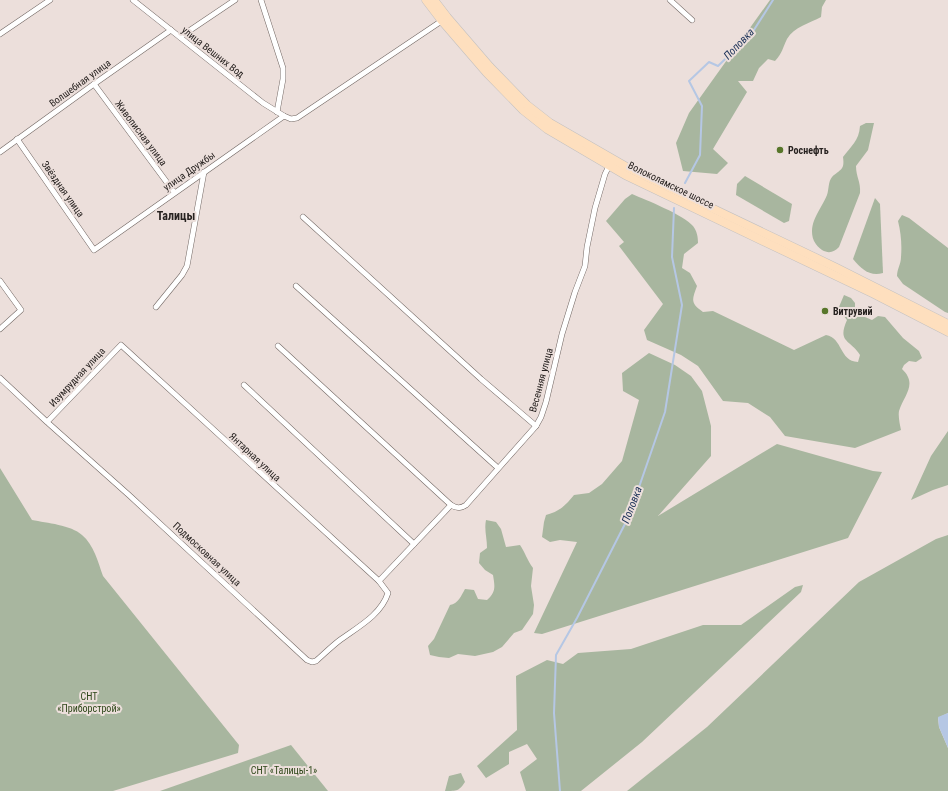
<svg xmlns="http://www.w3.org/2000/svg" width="948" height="791" font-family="'Roboto Condensed',sans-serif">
<rect width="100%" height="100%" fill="#ecdfdb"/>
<g fill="#a8b69f">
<path d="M770,0H826L822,7L821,17C810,23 794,27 787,39C782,49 783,52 775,61L768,59L759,68L753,81H738L747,92L713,149L728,163L717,174L683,171L676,143L689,113Z"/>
<path d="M866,123H874L868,150L856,166C856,177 861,182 860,193L839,247C834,252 829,254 822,250C819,248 816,245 814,241C807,223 821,210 827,195C829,189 828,182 832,177C840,169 845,171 843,157C851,146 859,141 860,126Z"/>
<path d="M745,176L792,204L789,221L784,223L736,195L737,184Z"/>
<path d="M632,194C646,200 684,215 693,226C697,231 698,237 698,243L684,254L682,268L690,273L697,286C692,300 690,303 703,312L713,311L794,350L826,335C843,338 839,361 858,362L860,355C850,339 837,343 847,320L843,315L836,314L844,295L851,298L855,303V310L858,316L865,317L872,320L878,316L885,317L903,338L919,351L922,358L916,362L909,361L904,365L902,369C918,384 904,395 899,411C898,417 900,425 901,430L855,448L785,436L770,417L748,403L723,401L698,366L681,355L647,340L644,330L663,304L619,246L624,242L606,221L625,199Z"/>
<path d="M875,198L880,204L883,273C870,277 861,269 853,259Z"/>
<path d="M902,215L909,218L948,248V313L945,312L903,284L897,276C897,269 901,264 901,257C902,245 901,233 898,221Z"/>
<path d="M649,353L675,365L691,376L702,391L711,426V456L658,516L777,444L873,471L882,472L848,538L542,634L534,633L577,542L560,540L550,542L542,537L544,522L546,515C560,511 565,506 574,495L589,493L602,484L622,461L639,400L623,391L622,373Z"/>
<path d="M948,431V485L933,490L911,500L931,456Z"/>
<path d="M0,468L32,520C47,523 71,525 82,535C94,545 98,562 103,576L239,745L238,753L113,791H0Z"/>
<path d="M486,520L496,522L501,529L506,547L520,545C525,552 527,560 533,568L531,586L534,605L533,614L522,630L514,633L502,647L493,652L475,656L458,654L449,658L439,657L430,655L428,646L434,639L450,605C458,604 461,596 465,589L474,590L478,599L487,600C496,592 495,587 493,575L485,570L479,563L480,553L487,548C487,537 484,530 486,520Z"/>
<path d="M948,535V713L938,718L939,727L948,748V791H627L707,727L859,582L936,539Z"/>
<path d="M803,585L801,592L642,742L581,791H526L520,772L537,759L527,744L509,752V764L486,778L477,766L517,730L516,676L547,660L563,664L578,653L631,649L703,625H741L795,587Z"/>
<path d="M291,745L328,791H160Z"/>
<path d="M461,773L465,782C459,791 457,791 445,791L449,776Z"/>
</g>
<path fill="#b5c7e4" d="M948,713V748L939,727L938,717Z"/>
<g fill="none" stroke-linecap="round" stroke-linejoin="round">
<g stroke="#b5c7e4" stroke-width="2">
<path d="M685,183L700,155L702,106L689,81L709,62L718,66L752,33L773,0"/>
<path d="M560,791L554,713L556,655L577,618L629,516L665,412L682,305L672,257L674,208"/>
</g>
<defs>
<g id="street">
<path d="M133,0L263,103L284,116"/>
<path d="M261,0L283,68V79L277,112"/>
<path d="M670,0L692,20"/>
<path d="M0,34L50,0"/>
<path d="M180,37L235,0"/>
<path d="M94,84L174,192"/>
<path d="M17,139L94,250L284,116L291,119L297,118L443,20"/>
<path d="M0,152L94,84L171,30"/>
<path d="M303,217L481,379L536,426"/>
<path d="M0,281L21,310L0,329"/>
<path d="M296,286L498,468"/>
<path d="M156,307L182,275L187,266L204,172"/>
<path d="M278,346L451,505C456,508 460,509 466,505L536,426L541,417L546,402L562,334L575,292L585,266L587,247L595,208L605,174L609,166"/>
<path d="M0,378L47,422L130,496L307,660L312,662L316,661C324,654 332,646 340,640C358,627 381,615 388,593L379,581L121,345L47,422"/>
<path d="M244,385L414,544"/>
<path d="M379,581L451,505"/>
</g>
<g id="primary">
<path d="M426,0L442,21L486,72L523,110L547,129L627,176L874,294L948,332"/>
<path d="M434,0L447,17L490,67L527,105L550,123L630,169L837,268L948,324"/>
</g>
</defs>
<use href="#street" stroke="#726763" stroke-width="6"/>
<use href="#primary" stroke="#c3c1c1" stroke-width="9"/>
<use href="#street" stroke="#fff" stroke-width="5"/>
<use href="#primary" stroke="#fedfbe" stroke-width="8"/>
</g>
<g fill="#58762a" stroke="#ecdfdb" stroke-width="1.5">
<circle cx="780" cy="150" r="4"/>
<circle cx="825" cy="311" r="4"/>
</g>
<g text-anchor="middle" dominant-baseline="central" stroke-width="4" stroke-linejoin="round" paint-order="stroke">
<g font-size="10" fill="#272220" stroke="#ecdfdb">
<text transform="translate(213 52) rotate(38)">улица Вешних Вод</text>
<text transform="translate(80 83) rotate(-36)">Волшебная улица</text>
<text transform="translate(141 133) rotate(53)">Живописная улица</text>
<text transform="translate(189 171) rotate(-35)">улица Дружбы</text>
<text transform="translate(671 185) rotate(26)">Волоколамское шоссе</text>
<text transform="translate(63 189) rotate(55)">Звёздная улица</text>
<text transform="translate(77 377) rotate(-47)">Изумрудная улица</text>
<text transform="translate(541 380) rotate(-75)">Весенняя улица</text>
<text transform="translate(255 457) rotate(43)">Янтарная улица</text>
<text transform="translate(207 554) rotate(43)">Подмосковная улица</text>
</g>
<g font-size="10" font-weight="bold" fill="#272220" stroke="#ecdfdb" text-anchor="start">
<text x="788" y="150">Роснефть</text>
<text x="833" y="311">Витрувий</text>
</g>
<g font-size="10" fill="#2d4618" stroke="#ecdfdb">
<text x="89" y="696">СНТ<tspan x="89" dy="12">«Приборстрой»</tspan></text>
<text x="284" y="770">СНТ «Талицы-1»</text>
</g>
<g font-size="11" font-style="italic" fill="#1b3158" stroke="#ecdfdb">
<text transform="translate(739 44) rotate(-46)">Поповка</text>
<text transform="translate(632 505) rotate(-69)">Поповка</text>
</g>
<g font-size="12" font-weight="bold" fill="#272220" stroke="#ecdfdb">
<text x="176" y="216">Талицы</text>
</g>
</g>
</svg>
